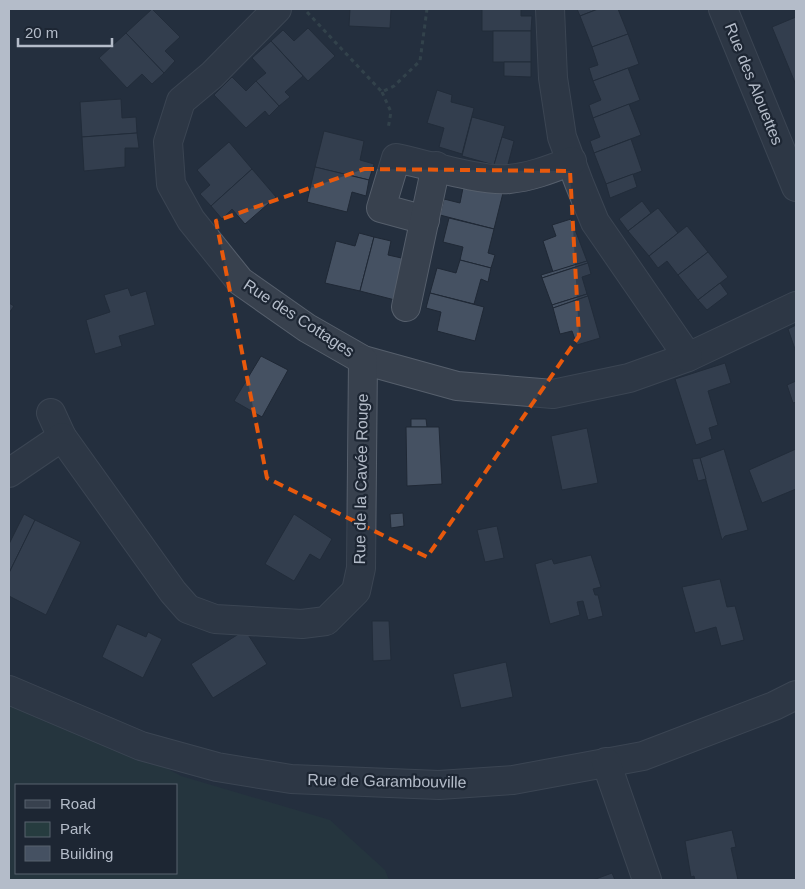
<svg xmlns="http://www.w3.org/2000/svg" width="805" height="889" font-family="Helvetica,sans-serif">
<rect width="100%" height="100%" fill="#242f3e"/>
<path fill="#263c3f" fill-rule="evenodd" d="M9,683L181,776L330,820L385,870L389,880H9ZM16,785H176V873H16Z"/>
<g fill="#455162" stroke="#1f2835">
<path d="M152,9L180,37L165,51L175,61L164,73L126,33Z"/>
<path d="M350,9H391L390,28L349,26Z"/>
<path d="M482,9H521V16H532L531,31H482Z"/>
<path d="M577,9H598L580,16Z"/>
<path d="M598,9H618L628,34L592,47L580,16Z"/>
<path d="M796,17V85L772,27Z"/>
<path d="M308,28L335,56L308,81L271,41L283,30L294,41Z"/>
<rect x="493" y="31" width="38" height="31"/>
<path d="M126,33L164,73L152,84L142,74L127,88L99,58Z"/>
<path d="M628,34L639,64L593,81L589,68L598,65L592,47Z"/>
<path d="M271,41L303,76L285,92L290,97L279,106L256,81L266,73L252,58Z"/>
<path d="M504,62H531V77L504,76Z"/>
<path d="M628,68L640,100L593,118L589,105L601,100L593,81Z"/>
<path d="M232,77L246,91L256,81L279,106L269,116L265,111L246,128L214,95Z"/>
<path d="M437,90L452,95L451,102L474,108L462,154L439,147L444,128L427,123Z"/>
<path d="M121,99L122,118L136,117L137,133L82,137L80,102Z"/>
<path d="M629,104L641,135L594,153L590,141L600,137L593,118Z"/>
<path d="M472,117L505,126L494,165L462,156Z"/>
<path d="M324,131L364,141L360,160L374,164L369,180L315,167Z"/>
<path d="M137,133L139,148H125V167L84,171L82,137Z"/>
<path d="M502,137L514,141L507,168L494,165Z"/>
<path d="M631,139L642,171L606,184L594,153Z"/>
<path d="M229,142L252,169L211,206L200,194L210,185L197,170Z"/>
<path d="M315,167L369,180L366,196L352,192L347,212L307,202Z"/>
<path d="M252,169L276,197L245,224L232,209L222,219L211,206Z"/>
<path d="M633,174L637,187L610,198L606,184Z"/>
<path d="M464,183L503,193L494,229L440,215L444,199L460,203Z"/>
<path d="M642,201L651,213L628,231L619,219Z"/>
<path d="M658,208L678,233L649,256L628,231Z"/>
<path d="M449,218L494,229L488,253L495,255L491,268L460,260L463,247L443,242Z"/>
<path d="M571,219L587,261L553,272L543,241L556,236L552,225Z"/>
<path d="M687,226L708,252L678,275L667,261L658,268L649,256Z"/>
<path d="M359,233L374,237L360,291L325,283L336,241L355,246Z"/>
<path d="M374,237L391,241L388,255L406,259L395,300L360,291Z"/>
<path d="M708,252L728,277L698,300L678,275Z"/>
<path d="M460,260L491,268L488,282L481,279L474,304L430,293L437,268L456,273Z"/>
<path d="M587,261L588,263L542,278L541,275Z"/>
<path d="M588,263L591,274L582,277L587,294L552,305L542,278Z"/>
<path d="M720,283L728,294L707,310L698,300Z"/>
<path d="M128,288L131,296L146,291L155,325L119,336L122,346L95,354L86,320L110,312L104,295Z"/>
<path d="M430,293L484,307L475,341L437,331L441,312L426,308Z"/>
<path d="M587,294L588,296L553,308L552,305Z"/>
<path d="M588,296L600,338L577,345L572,331L560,334L553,308Z"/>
<path d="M9,303L14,306L9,313Z"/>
<path d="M796,325V352L788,329Z"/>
<path d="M261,356L288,370L262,417L234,401Z"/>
<path d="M725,363L731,383L708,391L718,425L709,428L712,439L696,445L675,379Z"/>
<path d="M796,381V402L793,403L787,385Z"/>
<path d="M411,419H426L427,427H411Z"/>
<path d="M406,427H439L442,484L407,486Z"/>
<path d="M587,428L598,483L562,490L551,436Z"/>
<path d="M724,449L748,530L725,536L722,540L700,458Z"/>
<path d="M796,449V489L762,503L749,470Z"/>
<path d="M700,458L706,479L698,481L692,459Z"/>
<path d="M403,513L404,526L391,528L390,514Z"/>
<path d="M24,514L35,520L9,573V544Z"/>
<path d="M294,514L332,539L320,560L310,554L294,581L265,564Z"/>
<path d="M35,520L81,542L46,615L9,596V573Z"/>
<path d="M497,526L504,558L485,562L477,530Z"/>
<path d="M591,555L601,587L593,589L595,595H598L603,616L588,620L583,601L577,602L580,615L550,624L535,564L552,559L554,564Z"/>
<path d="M720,579L727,607L735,606L744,640L721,646L716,627L695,633L682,587Z"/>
<path d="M372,621H389L391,660L373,661Z"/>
<path d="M117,624L146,637L148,632L162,639L143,678L102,657Z"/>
<path d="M245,630L267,664L213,698L191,664Z"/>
<path d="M506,662L513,697L461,708L453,674Z"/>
<path d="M732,830L736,847L731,848L738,880H695L694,876L691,877L685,841Z"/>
<path d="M612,873L615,880H593Z"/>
</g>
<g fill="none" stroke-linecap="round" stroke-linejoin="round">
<defs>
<g id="street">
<path d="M277,9L212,75L181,101L168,142L171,184L191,220L240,281L307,328L363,360L457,386L553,394L629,378L688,357L796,306"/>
<path d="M550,9L553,78L562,137L579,183L595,222L688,357"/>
<path d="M723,9L796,187"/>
<path d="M425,220L381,208L396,158C425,164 482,182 509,179C531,177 551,169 572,161"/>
<path d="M406,307L436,166"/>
<path d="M51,413L62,437"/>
<path d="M9,473L62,437L173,592L188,609L215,619L302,624L326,621L356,591L361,568L363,360"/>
<path d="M9,690L141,746L217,767L291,779L439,785L513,780L643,756L774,706L796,695"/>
<path d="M606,762L647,880"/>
</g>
</defs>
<use href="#street" stroke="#565f6c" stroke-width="30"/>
<g stroke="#44595c" stroke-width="3" stroke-dasharray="4 4" stroke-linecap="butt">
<path d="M307,12L382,92L394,86L420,61L427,9"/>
<path d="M382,92L391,112L388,129"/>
</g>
<use href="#street" stroke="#38414e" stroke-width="28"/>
</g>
<path d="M0 0H805V889H0ZM364,169L570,171L579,336L427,557L267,478L216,221Z" fill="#242f3e" fill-opacity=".55" fill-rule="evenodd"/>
<path fill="none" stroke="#e8590c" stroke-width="4" stroke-dasharray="10 6" stroke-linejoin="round" d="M364,169L570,171L579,336L427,557L267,478L216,221Z"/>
<g text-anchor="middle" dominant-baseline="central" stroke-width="4.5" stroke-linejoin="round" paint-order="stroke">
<g font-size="16" fill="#b4bcc9" stroke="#1d2633">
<text transform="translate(754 84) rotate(68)">Rue des Alouettes</text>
<text transform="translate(299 318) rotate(33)">Rue des Cottages</text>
<text transform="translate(361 479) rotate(-89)">Rue de la Cavée Rouge</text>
<text transform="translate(387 781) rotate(1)">Rue de Garambouville</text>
</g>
</g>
<rect width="805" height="889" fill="none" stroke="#b4bcc9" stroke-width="20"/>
<rect x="15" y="784" width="162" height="90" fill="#1d2633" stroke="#59626f"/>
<rect x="25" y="800" width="25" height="8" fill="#38414e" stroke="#59626f"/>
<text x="60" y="809" font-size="15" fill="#b4bcc9">Road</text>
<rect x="25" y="822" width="25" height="15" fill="#263c3f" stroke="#59626f"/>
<text x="60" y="834" font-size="15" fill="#b4bcc9">Park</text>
<rect x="25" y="846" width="25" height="15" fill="#455162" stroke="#59626f"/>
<text x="60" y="859" font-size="15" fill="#b4bcc9">Building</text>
<path d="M18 38v8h94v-8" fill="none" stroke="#b4bcc9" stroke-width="2.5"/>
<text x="25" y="38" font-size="15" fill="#b4bcc9" stroke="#1d2633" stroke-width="4" paint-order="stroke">20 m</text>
</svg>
